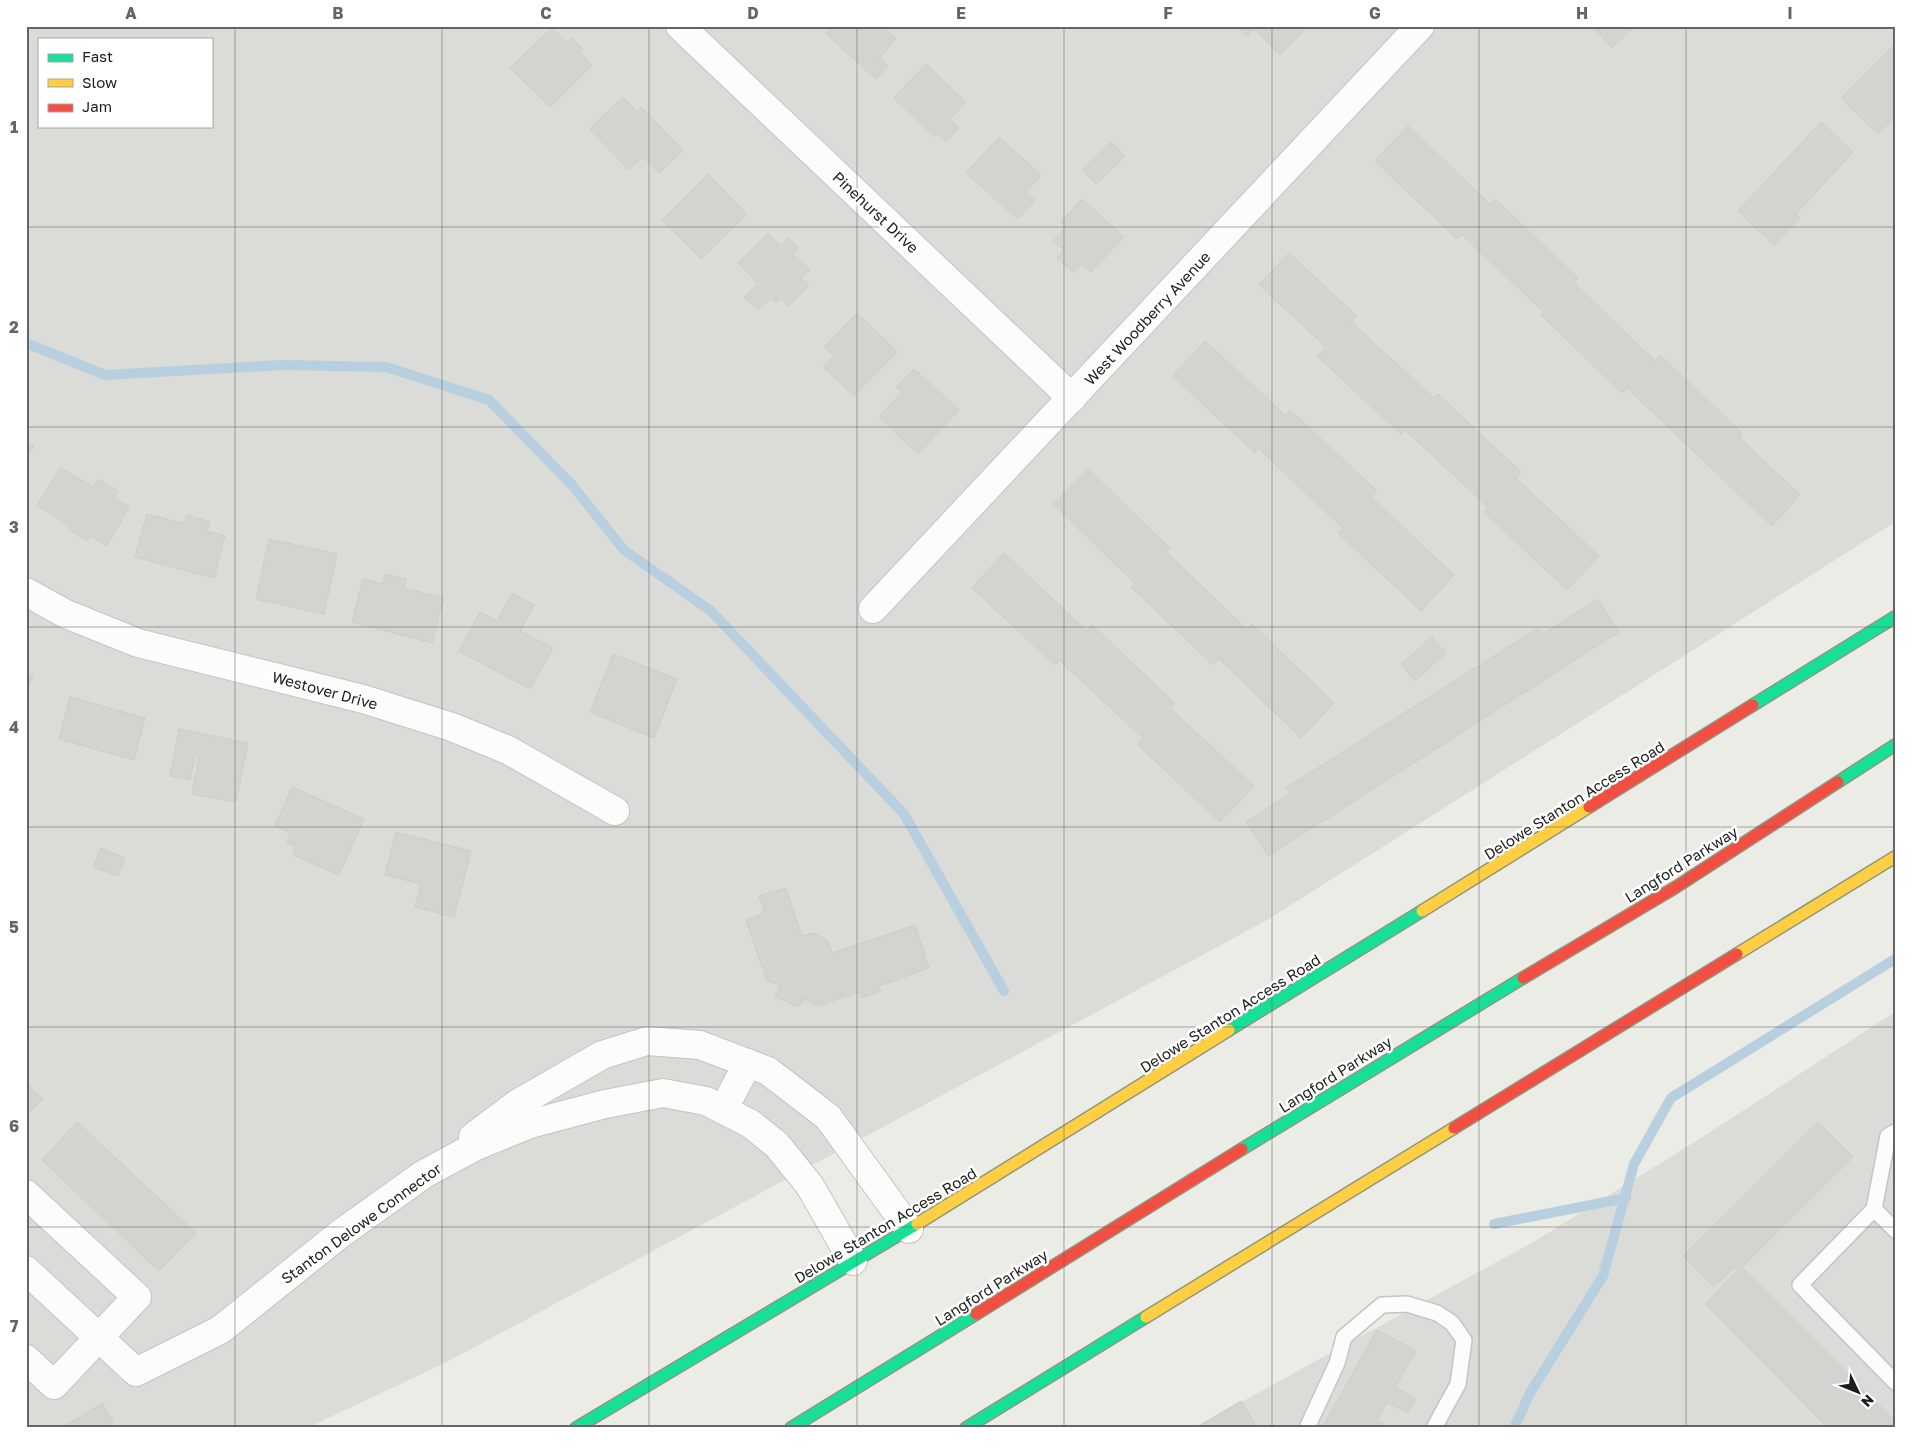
<svg xmlns="http://www.w3.org/2000/svg" width="1921" height="1454" font-family="'Golos Text',sans-serif">
<rect width="100%" height="100%" fill="#ecece6"/>
<g fill="#dbdbd7" fill-rule="evenodd">
<path d="M26,26H1895V522L1269,919L447,1362L307,1428H26ZM39,39H211V126H39Z"/>
<path d="M1895,1012V1428H1194L1535,1241L1701,1138Z"/>
</g>
<g fill="none" stroke-linecap="round" stroke-linejoin="round">
<g stroke="#b8cfe0" stroke-width="10">
<path d="M26,343L105,375L283,365L386,367L489,400L572,485L624,550L711,611L904,814L1004,991"/>
<path d="M1494,1224L1626,1198"/>
<path d="M1514,1428L1530,1393L1603,1276L1634,1164L1671,1098L1895,959"/>
</g>
</g>
<g fill="#d4d3cf" stroke="#cfcdc7">
<path d="M832,26H882L896,39L879,58L888,66L876,79L825,33Z"/>
<path d="M1237,26H1308L1280,55L1253,28L1247,36Z"/>
<path d="M1592,26H1634L1612,48Z"/>
<path d="M552,27L567,43L572,38L583,49L580,52L592,65L550,107L510,68Z"/>
<path d="M1895,44V116L1878,134L1841,98Z"/>
<path d="M926,64L966,102L950,119L959,127L946,141L938,134L935,137L894,98Z"/>
<path d="M623,97L637,111L641,107L683,150L659,173L643,157L629,170L590,129Z"/>
<path d="M1821,122L1853,152L1796,214L1800,218L1774,245L1738,211Z"/>
<path d="M1408,126L1490,204L1495,199L1578,278L1574,283L1655,361L1660,355L1742,433L1739,437L1800,495L1772,526L1627,388L1622,393L1541,315L1544,312L1461,234L1457,239L1375,161Z"/>
<path d="M999,137L1041,175L1026,192L1035,200L1018,219L966,173Z"/>
<path d="M1111,142L1125,156L1096,184L1082,170Z"/>
<path d="M708,174L747,214L701,259L662,220Z"/>
<path d="M1082,199L1124,237L1091,272L1082,264L1074,273L1057,258L1064,250L1053,241L1066,227L1061,222Z"/>
<path d="M768,233L781,246L789,238L799,248L793,254L810,270L801,278L809,285L789,306L781,298L776,303L771,298L758,310L744,297L758,283L738,263Z"/>
<path d="M1289,253L1357,316L1351,322L1434,398L1438,394L1521,472L1516,478L1599,556L1567,590L1484,512L1488,507L1405,430L1401,434L1317,356L1326,347L1259,285Z"/>
<path d="M857,313L897,352L854,396L823,367L834,357L824,347Z"/>
<path d="M1205,341L1285,415L1290,410L1377,491L1371,497L1454,575L1421,611L1338,533L1343,528L1259,449L1255,453L1173,376Z"/>
<path d="M914,369L959,410L918,454L879,417L902,392L896,387Z"/>
<path d="M26,441L34,447L26,456Z"/>
<path d="M60,468L94,487L98,479L118,491L114,498L129,507L107,546L90,536L87,541L68,529L70,525L37,506Z"/>
<path d="M1088,469L1170,548L1167,552L1247,630L1252,624L1334,703L1301,738L1219,659L1213,665L1131,587L1135,583L1053,504Z"/>
<path d="M147,514L185,524L187,515L210,522L207,531L225,536L214,578L135,557Z"/>
<path d="M269,539L337,554L324,614L256,599Z"/>
<path d="M1004,553L1087,631L1092,625L1175,703L1170,708L1254,786L1220,822L1137,744L1143,738L1059,660L1055,665L972,588Z"/>
<path d="M385,574L406,579L404,588L444,598L432,643L352,622L363,579L383,584Z"/>
<path d="M512,593L534,605L520,631L553,648L530,689L459,651L480,612L497,621Z"/>
<path d="M1598,599L1619,632L1268,856L1246,822L1290,794L1286,788L1538,628L1542,634Z"/>
<path d="M1432,637L1446,653L1415,681L1401,664Z"/>
<path d="M613,654L677,679L654,738L590,712Z"/>
<path d="M26,673L33,677L26,689Z"/>
<path d="M70,697L145,718L134,760L59,739Z"/>
<path d="M179,729L248,743L236,802L192,794L199,757L195,756L190,780L170,776Z"/>
<path d="M292,787L364,819L339,875L293,855L296,846L287,842L291,834L275,826Z"/>
<path d="M396,832L471,851L454,917L415,907L421,884L385,875Z"/>
<path d="M101,848L125,858L118,876L93,867Z"/>
<path d="M786,888L802,936L813,933L828,941L832,953L915,925L929,968L879,986L881,991L861,998L859,992L817,1006L805,999L798,1007L775,996L781,985L767,981L746,920L765,913L759,896Z"/>
<path d="M26,1083L43,1099L26,1116Z"/>
<path d="M77,1122L196,1233L159,1271L42,1160Z"/>
<path d="M1818,1122L1853,1157L1742,1267L1895,1421V1428H1828L1705,1304L1738,1270L1734,1267L1714,1287L1683,1256Z"/>
<path d="M1377,1330L1416,1351L1395,1387L1416,1399L1408,1413L1387,1402L1377,1420L1390,1428H1322Z"/>
<path d="M1241,1401L1257,1428H1195Z"/>
<path d="M102,1403L113,1421L103,1428H69L67,1425Z"/>
</g>
<g fill="none" stroke-linecap="round" stroke-linejoin="round">
<defs>
<g id="lane">
<path d="M1895,1132L1888,1136L1874,1209L1895,1230"/>
<path d="M1874,1209L1800,1285L1895,1382"/>
<path d="M1307,1428L1337,1363L1344,1337L1382,1305L1407,1304L1437,1313L1452,1323L1464,1340L1458,1384L1434,1428"/>
</g>
<g id="street">
<path d="M680,26L1072,398"/>
<path d="M26,592L66,614L138,643L363,699L452,727L508,750L615,811"/>
<path d="M873,609L1420,26"/>
<path d="M723,1110L748,1063"/>
<path d="M473,1137L517,1104L602,1055L647,1041L700,1045L768,1071L828,1117L909,1229"/>
<path d="M26,1194L137,1297L54,1385L26,1359"/>
<path d="M26,1270L136,1372L220,1330L340,1234L424,1174L476,1146L530,1124L605,1104L663,1093L706,1101L751,1124L777,1145L810,1186L853,1261"/>
</g>
<g id="fast">
<path d="M1753,705L1895,617"/>
<path d="M1838,782L1895,745"/>
<path d="M1229,1030L1422,911"/>
<path d="M1242,1149L1523,978"/>
<path d="M576,1428L917,1224"/>
<path d="M791,1428L976,1314"/>
<path d="M966,1428L1146,1317"/>
</g>
<g id="slow">
<path d="M1422,911L1589,807"/>
<path d="M1737,954L1895,857"/>
<path d="M917,1224L1229,1030"/>
<path d="M1146,1317L1454,1128"/>
</g>
<g id="jam">
<path d="M1589,807L1753,705"/>
<path d="M1523,978L1676,887L1838,782"/>
<path d="M1454,1128L1737,954"/>
<path d="M976,1314L1242,1149"/>
</g>
</defs>
<use href="#lane" stroke="#c4c4c2" stroke-width="18"/>
<use href="#street" stroke="#c4c4c2" stroke-width="30"/>
<use href="#fast" stroke="#90977e" stroke-width="14"/>
<use href="#slow" stroke="#90977e" stroke-width="14"/>
<use href="#jam" stroke="#90977e" stroke-width="14"/>
<use href="#lane" stroke="#fcfcfb" stroke-width="15"/>
<use href="#street" stroke="#fcfcfb" stroke-width="28"/>
<use href="#fast" stroke="#16e098" stroke-width="11"/>
<use href="#slow" stroke="#ffcf43" stroke-width="11"/>
<use href="#jam" stroke="#f24e42" stroke-width="11"/>
</g>
<path fill="none" stroke="#656563" stroke-width="1" stroke-opacity="0.55" d="M235,26V1428M442,26V1428M649,26V1428M857,26V1428M1064,26V1428M1272,26V1428M1479,26V1428M1686,26V1428M26,227H1895M26,427H1895M26,627H1895M26,827H1895M26,1027H1895M26,1227H1895"/>
<g text-anchor="middle" dominant-baseline="central" stroke-width="5" stroke-linejoin="round" paint-order="stroke">
<g font-size="15" fill="#1d1d1d" stroke="#fff">
<text transform="translate(876 212) rotate(43)">Pinehurst Drive</text>
<text transform="translate(1147 318) rotate(-47)">West Woodberry Avenue</text>
<text transform="translate(325 690) rotate(15)">Westover Drive</text>
<text transform="translate(1574 800) rotate(-32)">Delowe Stanton Access Road</text>
<text transform="translate(1681 864) rotate(-32)">Langford Parkway</text>
<text transform="translate(1230 1013) rotate(-32)">Delowe Stanton Access Road</text>
<text transform="translate(1335 1074) rotate(-32)">Langford Parkway</text>
<text transform="translate(361 1223) rotate(-36)">Stanton Delowe Connector</text>
<text transform="translate(885 1225) rotate(-31)">Delowe Stanton Access Road</text>
<text transform="translate(991 1287) rotate(-32)">Langford Parkway</text>
</g>
</g>
<rect width="1921" height="1454" fill="none" stroke="#ffffff" stroke-width="55"/>
<rect x="38" y="38" width="175" height="90" fill="#ffffff" stroke="#a5a5a5"/>
<rect x="48" y="54" width="25" height="8" fill="#16e098" stroke="#a5a5a5"/>
<text x="82" y="62" font-size="15" fill="#1d1d1d">Fast</text>
<rect x="48" y="79" width="25" height="8" fill="#ffcf43" stroke="#a5a5a5"/>
<text x="82" y="88" font-size="15" fill="#1d1d1d">Slow</text>
<rect x="48" y="104" width="25" height="8" fill="#f24e42" stroke="#a5a5a5"/>
<text x="82" y="112" font-size="15" fill="#1d1d1d">Jam</text>
<g transform="translate(1858 1392) rotate(133)" stroke="#ffffff" stroke-width="4" paint-order="stroke">
<path d="M0-4L9 19L0 12L-9 19Z" fill="#1d1d1d"/>
<text y="-8" font-size="14" font-weight="bold" text-anchor="middle" fill="#1d1d1d">N</text>
</g>
<rect x="28" y="28" width="1866" height="1398" fill="none" stroke="#656563" stroke-width="2"/>
<g font-size="16" text-anchor="middle" font-weight="bold" fill="#656563">
<text x="131" y="19">A</text>
<text x="338" y="19">B</text>
<text x="546" y="19">C</text>
<text x="753" y="19">D</text>
<text x="961" y="19">E</text>
<text x="1168" y="19">F</text>
<text x="1375" y="19">G</text>
<text x="1582" y="19">H</text>
<text x="1790" y="19">I</text>
<text x="14" y="133">1</text>
<text x="14" y="333">2</text>
<text x="14" y="533">3</text>
<text x="14" y="733">4</text>
<text x="14" y="933">5</text>
<text x="14" y="1132">6</text>
<text x="14" y="1332">7</text>
</g>
</svg>
